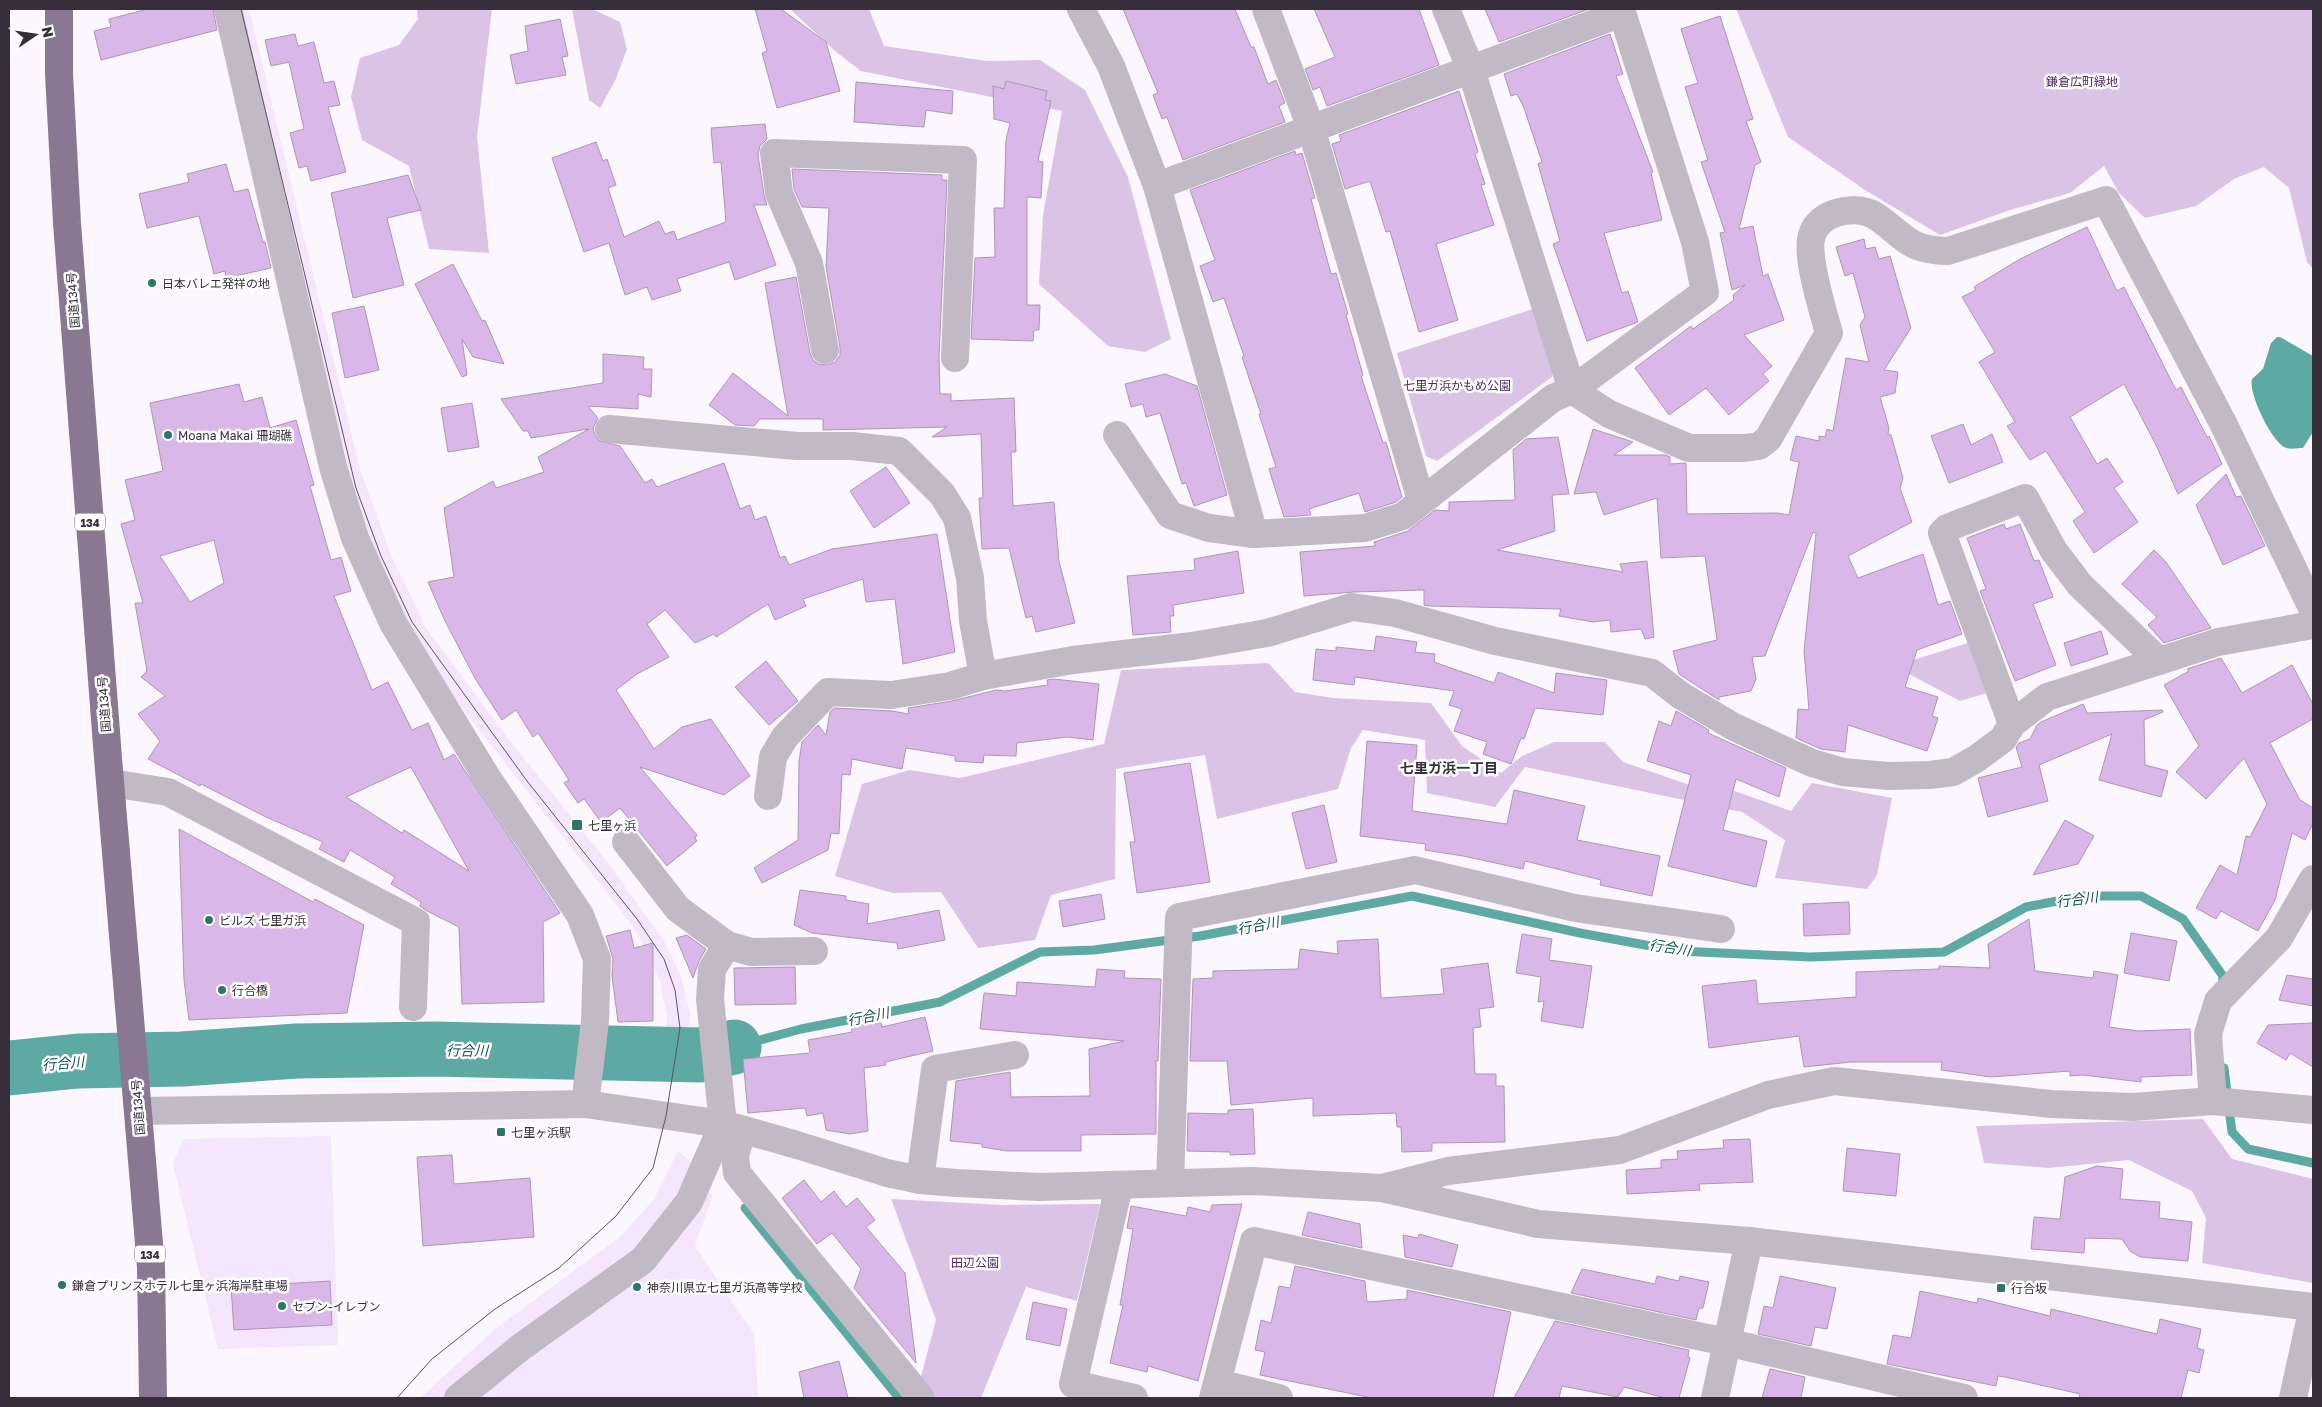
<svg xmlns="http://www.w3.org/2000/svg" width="2322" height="1407" font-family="'Golos Text','Noto Sans JP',sans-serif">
<rect width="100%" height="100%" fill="#fcf7fe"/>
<g fill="#f5e6fd">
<path d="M235,9H249L360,469L391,555L426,628L507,737L605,859L664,941L681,976L690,1014L689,1045L666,1043L667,1016L660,982L648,953L632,925L455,699L409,627L378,558L347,474Z"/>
<path d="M331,1136L338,1345L218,1349L173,1164L183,1139Z"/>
<path d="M678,1151L698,1168L692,1178L713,1195L695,1246L754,1334L758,1398H420L496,1328L620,1237L654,1199Z"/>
</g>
<g fill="#dac3e5">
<path d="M417,9H492L477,136L489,253L429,249L409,166L362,140L351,97L360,58L399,45L418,19Z"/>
<path d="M572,9H592L620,22L627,49L615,81L600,108L589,100Z"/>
<path d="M790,9H869L884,46L987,61L1040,60L1085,90L1128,177L1171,339L1145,352L1108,346L1039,284L1043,215L1062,111L861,71L835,51Z"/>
<path d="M1736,9H2313V269L2307,262L2289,188L2264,167L2234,179L2196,206L2145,218L2119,193L2104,166L2070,193L2010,210L1940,235L1865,190L1788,137Z"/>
<path d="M1536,308L1555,365L1552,377L1437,461L1426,456L1397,353Z"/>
<path d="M1968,643L1987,693L1960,701L1894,666Z"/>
<path d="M1268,663L1295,692L1333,698L1431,703L1462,746L1501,773L1522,756L1554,742H1605L1623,762L1710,792L1729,789L1791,811L1812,783L1892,798L1877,875L1867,889L1775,878L1785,840L1742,812L1525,767L1495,807L1427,793L1425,740L1363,730L1351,748L1338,789L1217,819L1205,755L1116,769L1115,879L1051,895L1035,940L978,948L941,892L892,893L835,876L862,784L910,770L960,778L1104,744L1121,670Z"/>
<path d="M2203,1119L2232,1159L2313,1179V1283L2202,1263L2206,1218L2192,1191L2129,1160L2049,1168L1984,1163L1976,1126Z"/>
<path d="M891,1199L1002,1205L1100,1204L1077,1301L1026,1287L981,1398H935L920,1380L936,1320Z"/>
</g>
<path fill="#5da9a3" d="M2277,337H2280L2313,356V432L2303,448C2298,448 2289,450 2284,447C2271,440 2248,393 2252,379L2263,369L2271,343Z"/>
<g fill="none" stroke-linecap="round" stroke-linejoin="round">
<g stroke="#5da9a3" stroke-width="9">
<path d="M734,1047L801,1029L940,1002L1040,952L1094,950L1200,936L1412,896L1580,933L1678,951L1810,957L1944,952L2026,907L2083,896H2141L2183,919L2223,976L2222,988"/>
<path d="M2224,1068L2232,1132L2248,1149L2313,1163"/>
<path d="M745,1208L899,1398"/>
</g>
<path stroke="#5da9a3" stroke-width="55" d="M9,1068L78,1061L182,1059L297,1051L434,1049L700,1055L734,1047"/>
</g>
<g fill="#d9b7e8" stroke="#ab97b5" fill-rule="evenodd">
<path d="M148,9H213L217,30L101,60L94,31L111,27L109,19Z"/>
<path d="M755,9H781L826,42L840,91L777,108L762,53L767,51Z"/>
<path d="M1123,9H1235L1251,47H1254L1268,84L1276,80L1285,103L1279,106L1285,122L1183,160L1167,117L1162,119L1153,95L1158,93Z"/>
<path d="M1314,9H1419L1439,65L1327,106L1320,87L1313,90L1305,69L1335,57Z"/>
<path d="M1485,9H1589L1499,42Z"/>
<path d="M1720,16L1753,119L1746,121L1761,162L1755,165L1739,229L1753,226L1763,276L1768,274L1784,320L1744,335L1772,366L1763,374L1769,381L1729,415L1706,388L1669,415L1635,368L1691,326L1693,329L1734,300L1733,295L1745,285L1732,290L1720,233L1725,232L1701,162L1708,160L1685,87L1698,83L1681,29Z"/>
<path d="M560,19L568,56L562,57L566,75L516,84L510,55L528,51L525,26Z"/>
<path d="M295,34L298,46L314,42L324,83L334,81L340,105L328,107L346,172L311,181L307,166L299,168L290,133L304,129L289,62L271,66L265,40Z"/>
<path d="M1610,34L1623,74L1616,76L1653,172L1651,173L1662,220L1604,233L1622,293L1628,291L1638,322L1587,341L1553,244L1560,241L1538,164L1542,162L1524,108L1517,94L1511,96L1504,74Z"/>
<path d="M1006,81L1047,91L1045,100L1051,101L1038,161L1043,162L1041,198L1027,197V305H1040L1039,330H1034L1033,341L971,339L975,258L995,257L994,208H1004L1006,140L1010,123L994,119L993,86L1004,89Z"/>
<path d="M856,82L953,91L952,114L926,110L924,127L854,122Z"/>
<path d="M1459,91L1478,152L1475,154L1485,184L1481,185L1494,225L1436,244L1458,320L1419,332L1390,231L1386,232L1370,181L1345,189L1332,144L1341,141L1339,135Z"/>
<path d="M765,124L767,139L760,146L758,155L764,195L767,205H754L776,265L735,280L729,262L677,279L681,291L652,300L647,287L625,295L609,243L584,252L552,158L596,142L603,161L607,159L616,185L608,188L624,237L659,221L665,234L674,231L677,240L726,222L721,162L714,163L711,128Z"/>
<path d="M1295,151L1296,155L1302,153L1315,198L1311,199L1331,274L1336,273L1348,314L1346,315L1363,375L1361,376L1383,443L1386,442L1402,497L1396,502L1365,512L1359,493L1309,509L1311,515L1284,517L1269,469L1276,467L1259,414H1261L1242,357L1244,356L1224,298L1213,302L1200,266L1215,260L1190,190Z"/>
<path d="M226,164L234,192L248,189L263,242H265L271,268L226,278L225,271L214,274L199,216L147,228L139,194L189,182L187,174Z"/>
<path d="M792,169L942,175V180H947L939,357L940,394H951V401L1014,398L1016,452H1011L1013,506L1054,502L1059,561L1075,623L1036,632L1032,616L1026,618L1009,548L982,549L979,498H983L981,434L932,437L947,427L823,430V419H760L754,426L735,425L709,405L733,373L788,416L765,283L796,277L810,353L813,360L819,364L827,365L835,362L840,355V347L826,267L829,208L802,207L794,189Z"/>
<path d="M408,175L421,210L387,218L404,285L353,298L331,193Z"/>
<path d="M2087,227L2117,291L2124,287L2176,390L2181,387L2207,437L2209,436L2222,464L2178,494L2155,443L2124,384L2070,417L2097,464L2107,458L2123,482L2114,488L2138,522L2094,553L2073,521L2085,512L2046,451L2030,460L2007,426L2015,422L1979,362L1995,352L1962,297L1976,290L1974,287L2020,259Z"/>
<path d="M1864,239L1866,249L1875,247L1879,259L1890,256L1911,328L1884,370L1898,372L1895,393L1880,397L1889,428L1888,434L1891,435L1903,478L1900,488L1912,522L1848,556L1858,578L1923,554L1938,605L1950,601L1962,634L1917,650L1905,687L1938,697L1932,716L1938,718L1927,751L1848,725L1845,752L1821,749L1796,738L1798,709L1809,710L1804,651L1816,533L1813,532L1765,656L1752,657L1756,679L1751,691L1719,697V700L1679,674L1673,651L1717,640L1705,556L1661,558L1657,498L1604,515L1596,492L1574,494L1593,429L1633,442L1614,455H1666L1670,457V464L1686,463L1687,514L1777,513L1789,515L1799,462L1790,460L1796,436L1819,441V436L1825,437L1827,429L1833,431L1846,358L1869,362L1860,325L1865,317L1853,273L1845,276L1836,247Z"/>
<path d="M453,264L482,321L485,320L504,364L473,357L462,339L467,375L462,377L415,284Z"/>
<path d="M364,306L379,370L345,378L332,313Z"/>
<path d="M603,354L644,357L643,369H652L651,397L638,394V409L588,406L598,418L593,428L595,435L600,441L620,446L645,483L652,479L657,487L724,463L740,509L750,505L755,520L766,516L780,558L785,556L789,565L832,549L937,534L955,652L903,664L895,599L866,602L863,579L803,599L806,606L775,620L768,604L716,637L714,634L695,643L665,610L647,624L669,657L637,674L616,690L654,749L682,727L711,719L750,776L724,795L640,767L697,835L695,838L697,841L667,866L620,808L601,822L584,799L578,803L564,783L569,780L538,733L533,737L516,710L502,720L476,680L445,621L428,582L454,577L444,508L493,481L496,488L544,472L538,457L589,429L531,438L528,431H523L501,399L603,383Z"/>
<path d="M1165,374L1197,386L1227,495L1194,506L1186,483L1182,484L1160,413L1146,417L1143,404L1131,407L1125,384Z"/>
<path d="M239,384L244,402L262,397L270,428L296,420L314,485L310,486L331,560L341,557L351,591L334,596L372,690L388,682L412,730L428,723L444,760L454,754L560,913L543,922L544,1002L462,1004L459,927L427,911L420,906L421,902L391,884L395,877L350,850L344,862L319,849L323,842L266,817L201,784L200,786L148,759L160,741L138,714L165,696L141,677L147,671L135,603H143L121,524L135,520L125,480L163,471L150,403ZM214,540L224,583L190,602L160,556ZM411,767L469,871L404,830L402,833L346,797Z"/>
<path d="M472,403L479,447L448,452L441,408Z"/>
<path d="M1963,424L1971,445L1992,434L2003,462L1949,483L1931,436Z"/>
<path d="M1558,437L1569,494L1552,495L1555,531L1497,550L1623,572L1620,564L1647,561L1654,637L1645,639L1641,629L1611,632L1610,620L1593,622L1559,616L1561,609L1429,606L1424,605V590L1354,592L1304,596L1300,552L1375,546L1374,542L1408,531L1435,510L1449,511V502L1515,500L1513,450L1526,439Z"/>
<path d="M886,467L910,503L874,528L850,491Z"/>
<path d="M2226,474L2236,497L2241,496L2265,546L2223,565L2196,505Z"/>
<path d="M2004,524L2006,529L2020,524L2034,561L2039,560L2053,597L2033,604L2056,665L2015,681L1980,591L1986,589L1967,538Z"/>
<path d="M2154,550L2166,562L2211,628L2164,643L2148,625L2157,617L2122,584Z"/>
<path d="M1238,551L1244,593L1173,605L1174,616H1170L1171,632L1133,635L1127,576L1195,570L1194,559Z"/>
<path d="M2101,631L2108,654L2071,666L2064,643Z"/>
<path d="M1376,636L1417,642L1415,652L1435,654L1434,662L1494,683L1498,672L1554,693L1556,673L1607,680L1603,715L1535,708L1524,739L1521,738L1511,764L1483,754L1487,742L1454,731L1462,709L1449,705L1454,691L1355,677L1354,685L1313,680L1316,649L1336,651V647L1374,651Z"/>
<path d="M2221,658L2242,693L2292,665L2313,704V719L2270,743L2300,800L2313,808V823L2305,840L2292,833L2275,900L2258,931L2221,911L2216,919L2196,908L2220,865L2237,875L2246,836L2250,837L2267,804L2244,758L2206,799L2176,772L2199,746L2164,685L2189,671L2187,669Z"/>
<path d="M766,661L798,701L769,725L735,687Z"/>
<path d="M1054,679L1099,684L1093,740L1067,737L1017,743L1016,756L984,755L983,763L955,761V756L906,748L902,769L852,759L850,775L842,774L839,834L831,833L828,850L762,883L754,868L798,840L799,762L802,742L818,725L826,735L830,712L834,708L892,711L909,714L908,708L952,701L996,690L1005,691L1048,685L1047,680Z"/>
<path d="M2083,704L2087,713L2162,710L2163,712L2144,720L2145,765L2168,771L2161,797L2099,780L2112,734L2039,765L2048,801L1988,817L1978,778L2022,767L2016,747L2019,743L2030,739L2037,725L2041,722Z"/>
<path d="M1676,711L1709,730L1708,733L1786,768L1779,797L1736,779L1723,830L1767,841L1756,887L1668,866L1691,775L1647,761L1659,721L1671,726Z"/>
<path d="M1367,741L1417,745L1412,811L1507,824L1514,790L1585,806L1577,840L1660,856L1652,896L1600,885L1601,880L1525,861L1523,869L1463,856L1425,850L1426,844L1360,836Z"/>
<path d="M1190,763L1210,882L1137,893L1130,842H1135L1124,773Z"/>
<path d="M1324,805L1337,862L1306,869L1292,813Z"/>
<path d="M2065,820L2094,836L2078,864L2033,875Z"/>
<path d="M179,829L313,902L315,899L364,925L347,1013L189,1020L184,980Z"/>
<path d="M800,890L846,896V900L869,904L867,924L939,910L945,940L898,949L897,943L812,933L794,925Z"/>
<path d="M1101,894L1105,919L1063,927L1059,901Z"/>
<path d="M1849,902L1850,934L1804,936L1803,904Z"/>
<path d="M2029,919L2035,971L2093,978L2094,971L2118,975L2109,1027L2139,1031L2190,1029L2192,1075L2141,1077V1082L2083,1075L2070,1076V1071L1991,1077L1941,1070L1942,1062H1851L1804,1067L1799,1036L1709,1048L1702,986L1756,980L1758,1004L1856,997V972L1939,969V966L1990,968L1988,944Z"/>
<path d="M630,930L634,948L653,943V1021L618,1022L612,976L613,959L606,936Z"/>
<path d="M2131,933L2177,941L2169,981L2124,973Z"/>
<path d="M1522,934L1552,939L1549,960L1592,966L1583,1028L1541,1021L1544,1001L1538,1002L1541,977L1516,973Z"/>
<path d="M687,935L706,949L699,961L693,978L676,938Z"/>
<path d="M1378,939L1381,998L1444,994L1441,969L1488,963L1494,1007L1479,1009L1481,1027L1473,1028L1475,1074H1496V1086H1504L1505,1142L1432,1143V1151L1402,1152L1401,1127H1397L1396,1113L1313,1116V1098L1231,1105L1227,1061H1190L1193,979L1213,978V971L1298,969L1300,949L1338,954L1337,941Z"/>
<path d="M795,967L796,1004L735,1005L734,968Z"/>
<path d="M1097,969L1125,971L1124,978L1161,979L1158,1061H1156V1134L1081,1135V1151H1007L982,1147V1144L950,1141L956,1081L1010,1072L1011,1097L1090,1096L1089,1049L1124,1041L980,1029L984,993L1016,996L1017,982L1095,987Z"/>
<path d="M2287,975L2313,979V1006L2279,1000Z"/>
<path d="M925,1017L933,1051L885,1062L886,1065L864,1068L868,1131L850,1134L826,1130L823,1113L807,1116L805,1108L748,1113L743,1059L810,1053L808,1040L852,1032L851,1026L881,1023L882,1027Z"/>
<path d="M2313,1023V1067L2290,1053L2286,1060L2257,1043L2268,1025Z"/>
<path d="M1253,1109L1255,1154L1230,1155V1152L1187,1151L1188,1113L1228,1114V1110Z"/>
<path d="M1750,1139L1753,1182L1699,1184L1700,1190L1627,1194L1626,1170L1661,1168V1160L1678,1159L1677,1151L1724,1148L1723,1140Z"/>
<path d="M1847,1148L1900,1154L1896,1196L1843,1191Z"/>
<path d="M452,1155L454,1184L530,1178L534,1237L423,1246L417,1157Z"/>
<path d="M2097,1166L2123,1169L2120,1199L2160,1202L2159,1218L2192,1222L2188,1261L2140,1257L2130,1251L2122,1239L2085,1238L2084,1253L2031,1249L2034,1217L2060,1219L2065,1177Z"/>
<path d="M804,1180L821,1202L834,1191L846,1207L857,1198L875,1220L866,1227L905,1273L916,1363L854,1288L861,1269L832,1233L817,1244L782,1198Z"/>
<path d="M1242,1204L1198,1381L1148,1366L1147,1372L1110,1363L1123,1305H1120L1133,1229L1127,1228L1131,1206L1186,1216L1188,1207L1210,1212L1212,1205Z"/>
<path d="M1308,1212L1360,1224L1362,1248L1302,1235Z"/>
<path d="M1419,1234L1458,1245L1452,1267L1405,1257L1403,1235L1418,1238Z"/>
<path d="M1295,1266L1365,1281L1367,1302L1407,1299V1290L1511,1312L1493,1398H1372L1260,1375L1265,1352L1255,1350L1261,1320L1271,1323L1279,1286L1290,1288Z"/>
<path d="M1582,1269L1655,1284L1657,1276L1679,1281L1680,1276L1709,1282L1703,1308H1699L1696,1320L1571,1293Z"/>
<path d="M1780,1276L1836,1288L1827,1329L1815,1327L1811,1346L1758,1334L1764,1306L1773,1308Z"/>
<path d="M330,1281L332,1325L234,1330L231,1287Z"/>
<path d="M1920,1291L1977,1303L1978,1298L2050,1316L2051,1309L2157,1334L2160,1319L2201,1329L2197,1348L2204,1350L2199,1373L2188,1370L2181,1398H2079L2080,1394L2005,1377L1998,1376L1996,1386L1887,1364L1893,1335L1911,1338Z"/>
<path d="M1033,1302L1067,1309L1060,1346L1026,1339Z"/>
<path d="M1555,1321L1689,1350L1688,1357L1690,1358L1679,1398H1665L1624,1387L1618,1397L1562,1386L1559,1398H1514Z"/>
<path d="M839,1361L848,1398H804L799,1372Z"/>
<path d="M1770,1369L1805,1377L1801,1398H1762Z"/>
</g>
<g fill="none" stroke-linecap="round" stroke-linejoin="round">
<g stroke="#c2b9c6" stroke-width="28">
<path d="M228,9L333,467L355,538L393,623L486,776L580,915L597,959L595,1021L585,1104"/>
<path d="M1081,9L1111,66L1157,186L1254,534L1365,528L1403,516L1553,398L1572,390L1705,292L1695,242L1621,9"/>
<path d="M1266,9L1311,128L1421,500"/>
<path d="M1446,9L1471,70L1572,390L1609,414L1689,448H1745L1759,446L1768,439L1829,333C1823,311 1805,255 1812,235C1815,224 1826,216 1836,213C1848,209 1863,209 1874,215C1905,235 1905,250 1948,251L2106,200L2224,425L2313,610"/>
<path d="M1157,186L1622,13"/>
<path d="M825,350L809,263L779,193L774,153L963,160L955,358"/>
<path d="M609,429L797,446H852L899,451L942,494L957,518L970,578L973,621L983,676L1073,660L1192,646L1267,633L1352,607L1395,613L1495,641L1652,673L1680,695L1734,727L1812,763L1843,772L1888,776L1930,775L1953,772L1976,759L2003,739L2012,724L2047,697L2218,642L2313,625"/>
<path d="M1117,435L1170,515L1209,528L1254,534"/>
<path d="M2012,724L1942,533L1947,528L2025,498L2054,551L2080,585L2159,661"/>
<path d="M111,783L168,792L416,922L413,1007"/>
<path d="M768,796L773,757L785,737L828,692L891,695L950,686L983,676"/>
<path d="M727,945L751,952L814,951"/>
<path d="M2213,1101L2208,1034L2218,1001L2279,938L2313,879"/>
<path d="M742,1130L735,1156L737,1173L921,1398"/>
<path d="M920,1180L935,1069L1015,1055"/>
<path d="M1170,1183L1179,917L1415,870L1575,908L1721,929"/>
<path d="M1119,1186L1073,1384L1134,1398"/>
<path d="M1382,1188L1448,1171L1620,1150L1768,1095L1834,1081L2051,1104L2133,1107L2213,1101L2313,1110"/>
<path d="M1218,1383L1279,1398"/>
<path d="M458,1398L521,1347L643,1260L689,1202L723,1124L710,999L712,969L727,945L678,909L626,842"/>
<path d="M1213,1398L1254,1241L1726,1342L1964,1398"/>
<path d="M1715,1398L1749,1241"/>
<path d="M2293,1398L2313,1307"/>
</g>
<path stroke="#c2b9c6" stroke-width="28" d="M138,1111L585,1104L723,1124L797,1145L887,1173L920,1180L957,1183L1039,1187L1252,1181L1382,1188L1538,1224L1749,1241L2313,1307"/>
<path stroke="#8a7893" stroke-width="28" d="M59,9V74L67,223L108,758L151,1267L153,1398"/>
<path stroke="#5b535e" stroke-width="1" d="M241,9L356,488L381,556L412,622L527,781L637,919L664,959L675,990L680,1028L666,1116L653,1168L616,1216L559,1268L495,1309L432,1359L397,1398"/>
</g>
<g fill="#2b746f" stroke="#fff" stroke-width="2">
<circle cx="152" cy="283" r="5"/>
<circle cx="168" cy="435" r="5"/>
<rect x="571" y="819" width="12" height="12" rx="2.5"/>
<circle cx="209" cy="920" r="5"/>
<circle cx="222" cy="990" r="5"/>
<rect x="496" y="1127" width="10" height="10" rx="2.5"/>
<circle cx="62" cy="1285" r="5"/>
<circle cx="637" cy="1287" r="5"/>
<rect x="1996" y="1283" width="10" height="10" rx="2.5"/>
<circle cx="282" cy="1306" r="5"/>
</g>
<g text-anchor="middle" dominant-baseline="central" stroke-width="5" stroke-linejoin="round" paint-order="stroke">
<g fill="#fff" stroke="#726d75" stroke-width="1">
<rect x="75" y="513.5" width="30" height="17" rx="4"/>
<rect x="135" y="1245.5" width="30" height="17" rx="4"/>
</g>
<g font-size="11" font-weight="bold" fill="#362e3a">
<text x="90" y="522">134</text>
<text x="150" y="1254">134</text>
</g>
<g font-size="12" fill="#512863" stroke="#fff">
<text x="2082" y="81">鎌倉広町緑地</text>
<text x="1457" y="385">七里ガ浜かもめ公園</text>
<text x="975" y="1262">田辺公園</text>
</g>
<g font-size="12" fill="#362e3a" stroke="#fff" text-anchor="start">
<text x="162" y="283">日本バレエ発祥の地</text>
<text x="178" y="435">Moana Makai 珊瑚礁</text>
<text x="588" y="825">七里ヶ浜</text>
<text x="219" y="920">ビルズ 七里ガ浜</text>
<text x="232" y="990">行合橋</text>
<text x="511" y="1132">七里ヶ浜駅</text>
<text x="72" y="1285">鎌倉プリンスホテル七里ヶ浜海岸駐車場</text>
<text x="647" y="1287">神奈川県立七里ガ浜高等学校</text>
<text x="2011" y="1288">行合坂</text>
<text x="292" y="1306">セブン-イレブン</text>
</g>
<g font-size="12" fill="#362e3a" stroke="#fff">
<text transform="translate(73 300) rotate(-94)">国道134号</text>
<text transform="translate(104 704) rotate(-94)">国道134号</text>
<text transform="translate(138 1107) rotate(-94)">国道134号</text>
</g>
<g font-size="14" font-weight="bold" fill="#362e3a" stroke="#fff">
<text x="1449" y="767">七里ガ浜一丁目</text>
</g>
<g font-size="14" font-style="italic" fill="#0c514d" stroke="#fff">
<text transform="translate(2077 899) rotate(-7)">行合川</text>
<text transform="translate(1258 925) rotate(-11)">行合川</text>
<text transform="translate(1670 947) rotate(9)">行合川</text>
<text transform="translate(868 1016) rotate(-11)">行合川</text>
<text transform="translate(467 1050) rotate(1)">行合川</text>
<text transform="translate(63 1063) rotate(-5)">行合川</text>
</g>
</g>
<rect width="2322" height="1407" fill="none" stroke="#362e3a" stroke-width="20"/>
<g transform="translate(35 35) rotate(77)" stroke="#ffffff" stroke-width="4" paint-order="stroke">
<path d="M0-4L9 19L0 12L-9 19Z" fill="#362e3a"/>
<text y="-8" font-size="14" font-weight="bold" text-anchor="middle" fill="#362e3a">N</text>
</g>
</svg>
